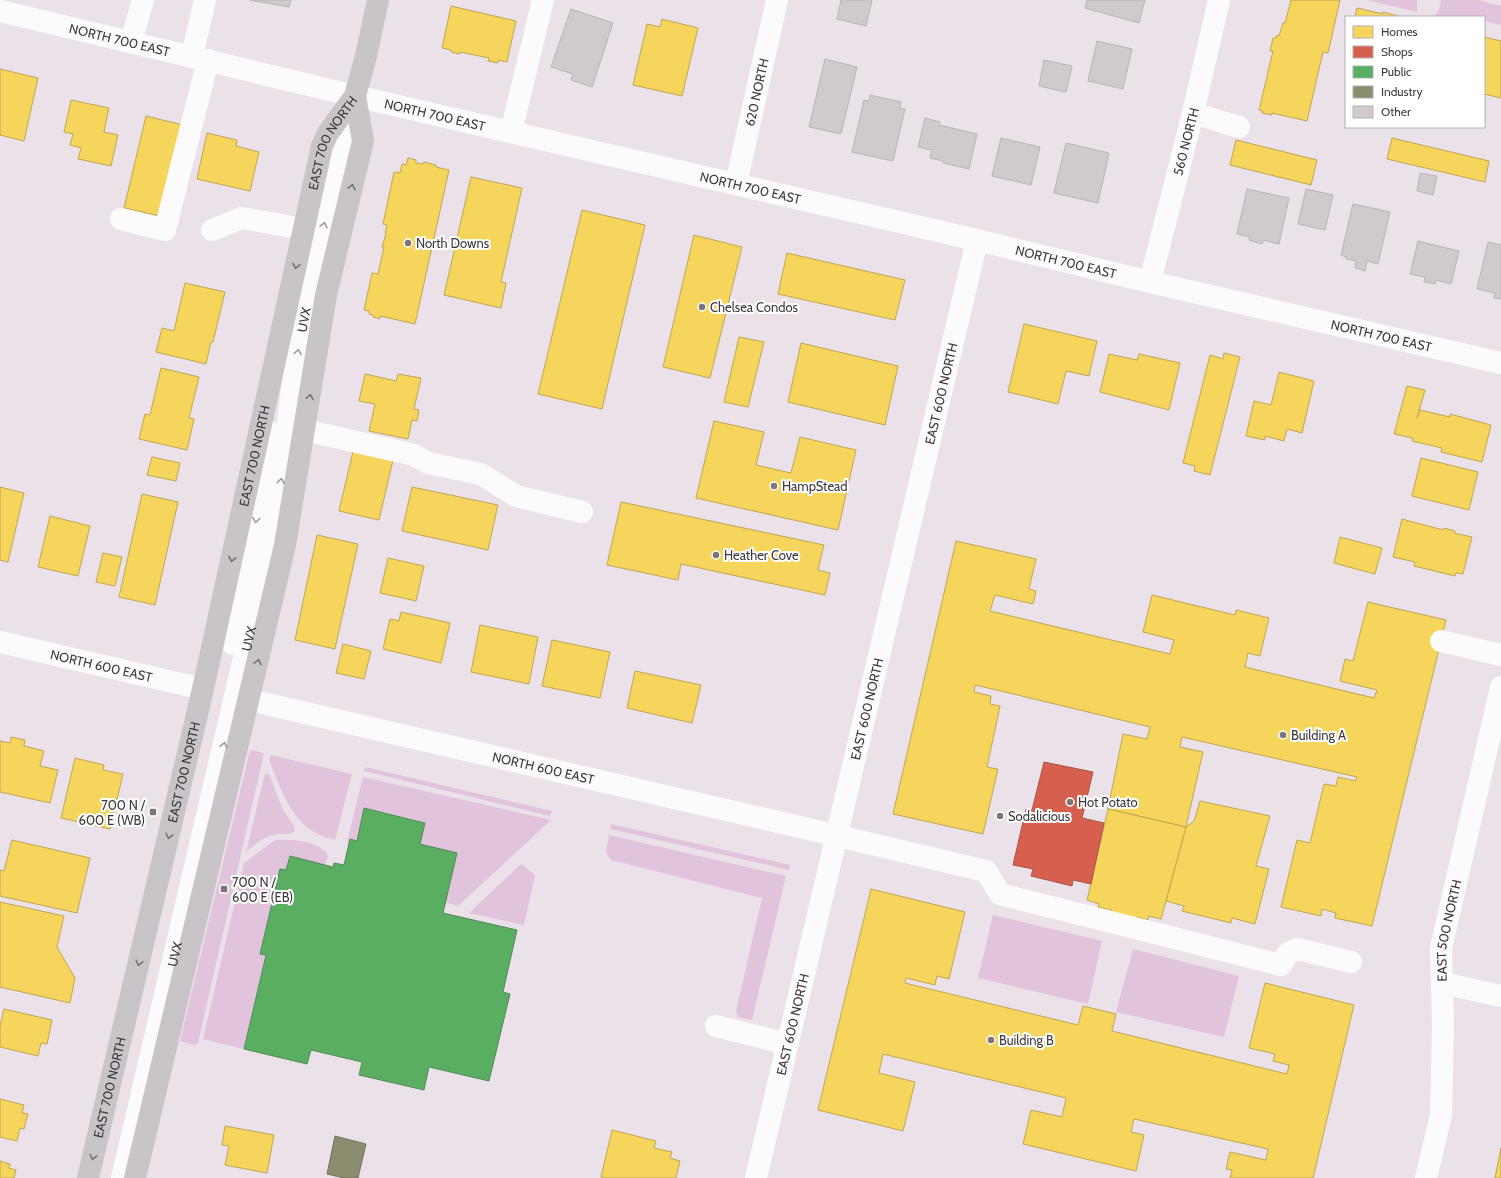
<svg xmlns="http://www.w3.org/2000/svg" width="1501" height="1178" font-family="Cabin,sans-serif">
<rect width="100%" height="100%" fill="#eae2e8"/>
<g fill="#e1c4dc">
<path d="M1367,0H1417V12Z"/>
<path d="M1441,0H1478L1501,6V25L1484,21V17L1435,16L1439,10Z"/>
<path d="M252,750L264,753L198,1043L195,1045L180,1041L249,754Z"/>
<path d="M271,755L352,774L335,840C294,832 283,794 269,760Z"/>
<path d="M365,767L552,811L550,816L364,771Z"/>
<path d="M265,773L269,774L283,810L295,827L294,832C289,835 284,833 278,834C265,836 256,843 246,852Z"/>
<path d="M363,777L551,820L458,906L445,902L457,853L420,844L425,822L365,808L357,841L350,839L349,842H347Z"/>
<path d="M611,824L790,865L789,870L610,829Z"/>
<path d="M609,835L786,876L752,1020L738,1017L736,1011L762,898L611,860L606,852Z"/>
<path d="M275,840C293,839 316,840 328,855L325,865L290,856L286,870L280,869L260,954L266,955L244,1049L203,1039L244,863Z"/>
<path d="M521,864L535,875L524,925L469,913Z"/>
<path d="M993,915L1102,941L1088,1004L978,978Z"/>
<path d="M1133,949L1239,976L1224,1037L1116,1012Z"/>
</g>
<g fill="#f6d55c" stroke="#bfa653">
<path d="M1291,0H1340L1328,53L1323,52L1307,121L1272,113V115L1262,113L1263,111L1259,110L1273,51H1270L1273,38H1276L1277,35L1279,36L1283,23H1285Z"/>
<path d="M451,6L516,21L507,62L498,60V63L488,61L489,58L460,52V54L451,52V50L442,48Z"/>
<path d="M1357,8L1383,14V12L1398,16V17H1355Z"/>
<path d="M662,19L698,28L682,96L633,85L647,24L660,27Z"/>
<path d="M1484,37L1501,41V98L1484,94Z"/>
<path d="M0,69L38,78L24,141L0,135Z"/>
<path d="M71,100L109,108L104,132L118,135L111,166L78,159L81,148L70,145L73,134L64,132Z"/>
<path d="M146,116L183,125L160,216L124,208Z"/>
<path d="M207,133L237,140L236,146L259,152L250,191L197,179Z"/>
<path d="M1392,138L1489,161L1485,182L1387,159Z"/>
<path d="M1236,140L1317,160L1311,185L1230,165Z"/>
<path d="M408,158L416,160V163L423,164L424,162L436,165V167L449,170L415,324L380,316V319L373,317V315L369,314V311L364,310L372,273L378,274L384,247H382L386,234L385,233L387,225L383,224L394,172L400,173L402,164L406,165Z"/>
<path d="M471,177L522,188L501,282L506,283L501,308L444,295Z"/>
<path d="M582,210L645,225L602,409L538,394Z"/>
<path d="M694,235L742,247L710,378L663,367Z"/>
<path d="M787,253L905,280L895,320L778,294Z"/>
<path d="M185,283L225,292L213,342H211L206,364L156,352L162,328L174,331Z"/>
<path d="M1024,324L1097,341L1089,376L1066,371L1058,404L1008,392Z"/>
<path d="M739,337L764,342L748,407L724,402Z"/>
<path d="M801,343L898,366L885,425L788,402Z"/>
<path d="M1224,353L1240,357L1210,475L1194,471L1195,466L1183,463L1210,355L1223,359Z"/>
<path d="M1109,354L1137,360L1139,354L1180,363L1169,410L1100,392Z"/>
<path d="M161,368L199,377L189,418L194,419L187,450L139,439L145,414L150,415Z"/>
<path d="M1279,372L1314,381L1302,433L1287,429L1284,441L1265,436V440L1246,436L1254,401L1271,405Z"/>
<path d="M365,374L396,381L398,374L421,378L414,409L419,410L417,421L412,420L408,439L369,431L375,404L359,401Z"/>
<path d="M1407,386L1425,390L1417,418L1420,410L1450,417V414L1491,425L1482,462L1441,452L1442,448L1412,441L1413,438L1394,434Z"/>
<path d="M714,421L764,432L756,465L791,473L800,437L856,450L838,530L696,498Z"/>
<path d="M354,447L394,456L379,520L339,511Z"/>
<path d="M152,457L180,463L176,481L147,475Z"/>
<path d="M1421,458L1478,472L1469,510L1412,496Z"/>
<path d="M0,487L24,493L8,562L0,560Z"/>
<path d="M412,487L498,505L488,550L402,531Z"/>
<path d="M142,494L178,502L155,605L119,597Z"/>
<path d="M621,502L824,545L818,570L830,573L825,595L681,564L678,580L607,565Z"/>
<path d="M50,516L90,526L78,576L38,567Z"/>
<path d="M1402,519L1443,530L1444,528L1455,531L1454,533L1472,537L1463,574L1456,573L1455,576L1414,566L1415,562L1393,557Z"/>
<path d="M317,535L358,544L335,649L295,640Z"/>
<path d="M1340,537L1382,548L1375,574L1334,563Z"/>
<path d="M956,541L1036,559L1029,589L1036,591L1033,604L995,595L990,611L1170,654L1174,640L1143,632L1152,595L1235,615L1236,610L1269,618L1260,656L1248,653L1245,667L1374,698L1377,690L1340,681L1345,659L1353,661L1368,602L1446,620L1372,926L1335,918L1336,913L1322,909L1321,916L1281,907L1297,840L1310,843L1324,784L1336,786L1338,777L1356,781L1357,777L1182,737L1180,747L1203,752L1186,827L1108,809L1123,734L1147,739L1150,727L1001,691L975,685L974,692L991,696L990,704L1000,706L987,767L998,769L983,834L893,814Z"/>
<path d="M103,553L122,557L115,586L96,582Z"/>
<path d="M388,558L424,566L416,601L380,593Z"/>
<path d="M401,612L450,623L441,663L383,649L390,619L399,621Z"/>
<path d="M480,625L538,637L529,684L471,672Z"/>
<path d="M552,640L610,652L600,698L542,686Z"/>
<path d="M343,644L371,651L364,679L336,673Z"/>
<path d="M635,671L701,685L692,723L627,708Z"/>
<path d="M11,737L25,740L24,746L44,751L40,766L58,770L50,803L0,792V741L10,743Z"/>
<path d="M75,758L104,765L103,770L123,774L110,829L61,818Z"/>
<path d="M1200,801L1270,816L1256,866L1269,869L1255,924L1232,918L1231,923L1182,911L1184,906L1166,901L1186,827L1194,821Z"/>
<path d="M1108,809L1186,827L1161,919L1149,916L1148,920L1136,917L1135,920L1111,914L1112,910L1098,907L1099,904L1087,900Z"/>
<path d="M12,840L90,858L77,913L0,896V870L4,871Z"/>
<path d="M871,889L965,912L949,979L937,976L935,985L906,978L905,983L1078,1025L1083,1006L1116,1014L1112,1031L1287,1074L1289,1065L1273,1061L1275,1054L1249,1048L1265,983L1354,1005L1313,1178H1230L1232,1170L1226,1169L1230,1152L1266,1160L1268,1149L1134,1119L1131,1132L1144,1135L1136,1171L1023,1144L1031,1110L1062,1117L1066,1098L883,1054L879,1073L915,1082L903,1131L818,1110Z"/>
<path d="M0,902L64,916L57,947L75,978L70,1003L0,987Z"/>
<path d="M4,1009L52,1020L47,1044L41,1043L38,1056L0,1047V1026Z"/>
<path d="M0,1099L24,1105L22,1113L28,1114L24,1129L20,1128L17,1141L0,1137Z"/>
<path d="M225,1126L274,1135L267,1173L225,1165L229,1146L222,1145Z"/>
<path d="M612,1130L656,1141L654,1148L672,1152L670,1158L680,1161L676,1178H606L601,1177Z"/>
<path d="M1501,1148V1178H1495Z"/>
<path d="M0,1161L10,1164L9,1168L16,1170L14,1178H0Z"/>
</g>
<path fill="#d6604d" stroke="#a95549" d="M1044,762L1093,772L1082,818L1104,823L1091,884L1073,880L1072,886L1031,876L1033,869L1013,865L1026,809L1032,810Z"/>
<path fill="#5aae61" stroke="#528b57" d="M364,808L425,823L420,844L457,853L443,913L517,930L503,992L510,994L489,1081L429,1067L424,1090L359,1075L362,1062L311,1050L307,1064L244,1049L266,955L260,954L280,869L286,870L290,856L333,867L334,863L344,865L350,839L357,841Z"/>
<path fill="#8c8c6e" stroke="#757360" d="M335,1136L366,1144L358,1178H344L327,1174Z"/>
<g fill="#d0cace" stroke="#bab3b8">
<path d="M250,0H291L289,7Z"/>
<path d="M841,0H872L866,26L837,19Z"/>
<path d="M1087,0H1145L1139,23L1085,8Z"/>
<path d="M571,9L613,23L592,87L571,80L573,74L551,67Z"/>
<path d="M1097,41L1132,49L1123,89L1088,81Z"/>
<path d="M825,59L857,67L841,134L809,127Z"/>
<path d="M1044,60L1072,66L1066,92L1039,86Z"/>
<path d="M870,95L901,102L900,108L905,109L893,161L852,152L864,100L869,101Z"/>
<path d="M925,118L940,122L939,125L977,134L969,169L943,163V161L930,158L932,150L918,147Z"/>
<path d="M1001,138L1040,147L1031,185L992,176Z"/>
<path d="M1066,143L1109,153L1098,203L1054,193Z"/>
<path d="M1420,173L1437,176L1433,195L1417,191Z"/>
<path d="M1247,189L1289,198L1279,244L1263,240L1262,244L1249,240L1250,237L1237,234Z"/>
<path d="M1306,189L1333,195L1325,230L1298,224Z"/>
<path d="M1353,204L1390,212L1378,264L1367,261L1365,271L1355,268L1356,261L1346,259V257L1341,255Z"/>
<path d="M1418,241L1459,251L1451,284L1436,280L1435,284L1424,282L1425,277L1410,274Z"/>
<path d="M1488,242L1501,245V299L1494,298L1495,293L1477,289Z"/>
</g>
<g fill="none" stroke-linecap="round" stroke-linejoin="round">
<g stroke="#fcfbfc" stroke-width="22">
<path id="s1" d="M0,11L355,96L977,240L1150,282L1501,363"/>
<path d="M131,42L143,0"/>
<path d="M192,56L205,0"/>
<path d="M1193,113L1239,127"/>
<path d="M511,132L543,0"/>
<path id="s2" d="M736,184L777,0"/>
<path d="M121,219L165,230L208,60"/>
<path d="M212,230L242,218L304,229"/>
<path id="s3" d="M1150,282L1193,113L1219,0"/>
<path d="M304,430L414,455L428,463L481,474L516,496L582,512"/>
<path d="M1441,641L1501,655"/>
<path id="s4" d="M0,642L203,689"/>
<path d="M233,644L254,532L268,431"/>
<path id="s5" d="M249,700L800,827L986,871L1000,894L1281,965L1288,953L1297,949L1351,962"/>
<path d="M1442,983L1501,996"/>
<path d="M716,1026L788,1044"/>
<path id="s6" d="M122,1178L266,564L276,514L295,367L305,312L355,96"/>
<path id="s7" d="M756,1178L977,240"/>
<path id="s8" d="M1426,1178L1441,1115L1443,1025L1441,948L1501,687"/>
</g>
<g stroke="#c8c4c8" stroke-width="22">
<path id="s9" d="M88,1178L203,689L322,146L328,133L355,96L366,56L378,0"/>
<path d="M135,1178L285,545L326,295L363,141L355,96"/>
</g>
</g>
<defs><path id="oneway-chevron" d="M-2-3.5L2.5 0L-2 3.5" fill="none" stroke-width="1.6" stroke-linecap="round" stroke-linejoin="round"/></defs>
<g stroke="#767176">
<use href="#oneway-chevron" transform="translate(352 187) rotate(-77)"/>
<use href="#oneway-chevron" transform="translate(296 266) rotate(102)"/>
<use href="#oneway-chevron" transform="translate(310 397) rotate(-80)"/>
<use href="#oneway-chevron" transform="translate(232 559) rotate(102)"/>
<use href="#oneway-chevron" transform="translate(258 662) rotate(-77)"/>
<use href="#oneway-chevron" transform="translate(169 836) rotate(103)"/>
<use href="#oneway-chevron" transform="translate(139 963) rotate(104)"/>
<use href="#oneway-chevron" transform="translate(93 1157) rotate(103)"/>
</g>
<g stroke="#9e9a9e">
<use href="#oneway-chevron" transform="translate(324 225) rotate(-77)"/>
<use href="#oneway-chevron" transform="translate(298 352) rotate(-80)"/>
<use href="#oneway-chevron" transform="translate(281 481) rotate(-83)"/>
<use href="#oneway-chevron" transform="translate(256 520) rotate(98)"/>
<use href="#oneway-chevron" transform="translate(224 745) rotate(-77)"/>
</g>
<g fill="#7c757a" stroke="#fff" stroke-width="1.5">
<circle cx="408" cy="243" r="4"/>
<circle cx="702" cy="307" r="4"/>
<circle cx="774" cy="486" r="4"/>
<circle cx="716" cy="555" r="4"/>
<circle cx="1283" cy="735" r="4"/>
<circle cx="1070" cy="802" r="4"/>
<rect x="149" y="808" width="8" height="8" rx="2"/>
<circle cx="1000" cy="816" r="4"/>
<rect x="220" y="885" width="8" height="8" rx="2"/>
<circle cx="991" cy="1040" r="4"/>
</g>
<g text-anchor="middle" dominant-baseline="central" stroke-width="4" stroke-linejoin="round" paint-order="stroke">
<g font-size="13" fill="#403a3f" stroke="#fff">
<text stroke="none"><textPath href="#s1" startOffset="123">NORTH 700 EAST</textPath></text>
<text stroke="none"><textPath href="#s2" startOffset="94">620 NORTH</textPath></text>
<text stroke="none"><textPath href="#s1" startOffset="447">NORTH 700 EAST</textPath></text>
<text stroke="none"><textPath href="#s3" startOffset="145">560 NORTH</textPath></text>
<text stroke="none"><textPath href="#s9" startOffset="1065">EAST 700 NORTH</textPath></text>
<text stroke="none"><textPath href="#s1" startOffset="771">NORTH 700 EAST</textPath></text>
<text stroke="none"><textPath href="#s1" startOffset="1095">NORTH 700 EAST</textPath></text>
<text stroke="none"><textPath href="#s6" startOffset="878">UVX</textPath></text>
<text stroke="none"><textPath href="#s1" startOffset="1419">NORTH 700 EAST</textPath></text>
<text stroke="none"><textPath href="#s7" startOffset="806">EAST 600 NORTH</textPath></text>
<text stroke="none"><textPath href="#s9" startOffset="741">EAST 700 NORTH</textPath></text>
<text stroke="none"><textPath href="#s6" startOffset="554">UVX</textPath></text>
<text stroke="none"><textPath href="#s4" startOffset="104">NORTH 600 EAST</textPath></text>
<text stroke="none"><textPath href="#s7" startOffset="482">EAST 600 NORTH</textPath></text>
<text stroke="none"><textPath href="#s5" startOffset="302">NORTH 600 EAST</textPath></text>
<text stroke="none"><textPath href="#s9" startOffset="417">EAST 700 NORTH</textPath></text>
<text stroke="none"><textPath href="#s8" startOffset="250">EAST 500 NORTH</textPath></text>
<text stroke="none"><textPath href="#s6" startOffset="230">UVX</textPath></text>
<text stroke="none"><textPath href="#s7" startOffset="158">EAST 600 NORTH</textPath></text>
<text stroke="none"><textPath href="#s9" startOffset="93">EAST 700 NORTH</textPath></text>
</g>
<g font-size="13" fill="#403a3f" stroke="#fff" text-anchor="start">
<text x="416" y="243">North Downs</text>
<text x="710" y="307">Chelsea Condos</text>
<text x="782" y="486">HampStead</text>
<text x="724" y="555">Heather Cove</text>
<text x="1291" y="735">Building A</text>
<text x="1078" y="802">Hot Potato</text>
<text x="145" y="805" text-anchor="end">700 N /<tspan x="145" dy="15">600 E (WB)</tspan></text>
<text x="1008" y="816">Sodalicious</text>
<text x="232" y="882">700 N /<tspan x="232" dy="15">600 E (EB)</tspan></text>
<text x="999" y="1040">Building B</text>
</g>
</g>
<rect x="1345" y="16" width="140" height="112" fill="#ffffff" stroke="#b3b0b2"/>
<rect x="1353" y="26" width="20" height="12" fill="#f6d55c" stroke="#b3b0b2"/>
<text x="1381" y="36" font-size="12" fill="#403a3f">Homes</text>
<rect x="1353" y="46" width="20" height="12" fill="#d6604d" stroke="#b3b0b2"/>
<text x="1381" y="56" font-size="12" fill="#403a3f">Shops</text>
<rect x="1353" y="66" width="20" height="12" fill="#5aae61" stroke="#b3b0b2"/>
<text x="1381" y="76" font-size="12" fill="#403a3f">Public</text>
<rect x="1353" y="86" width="20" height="12" fill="#8c8c6e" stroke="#b3b0b2"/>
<text x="1381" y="96" font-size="12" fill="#403a3f">Industry</text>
<rect x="1353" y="106" width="20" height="12" fill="#d0cace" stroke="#b3b0b2"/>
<text x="1381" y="116" font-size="12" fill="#403a3f">Other</text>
</svg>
